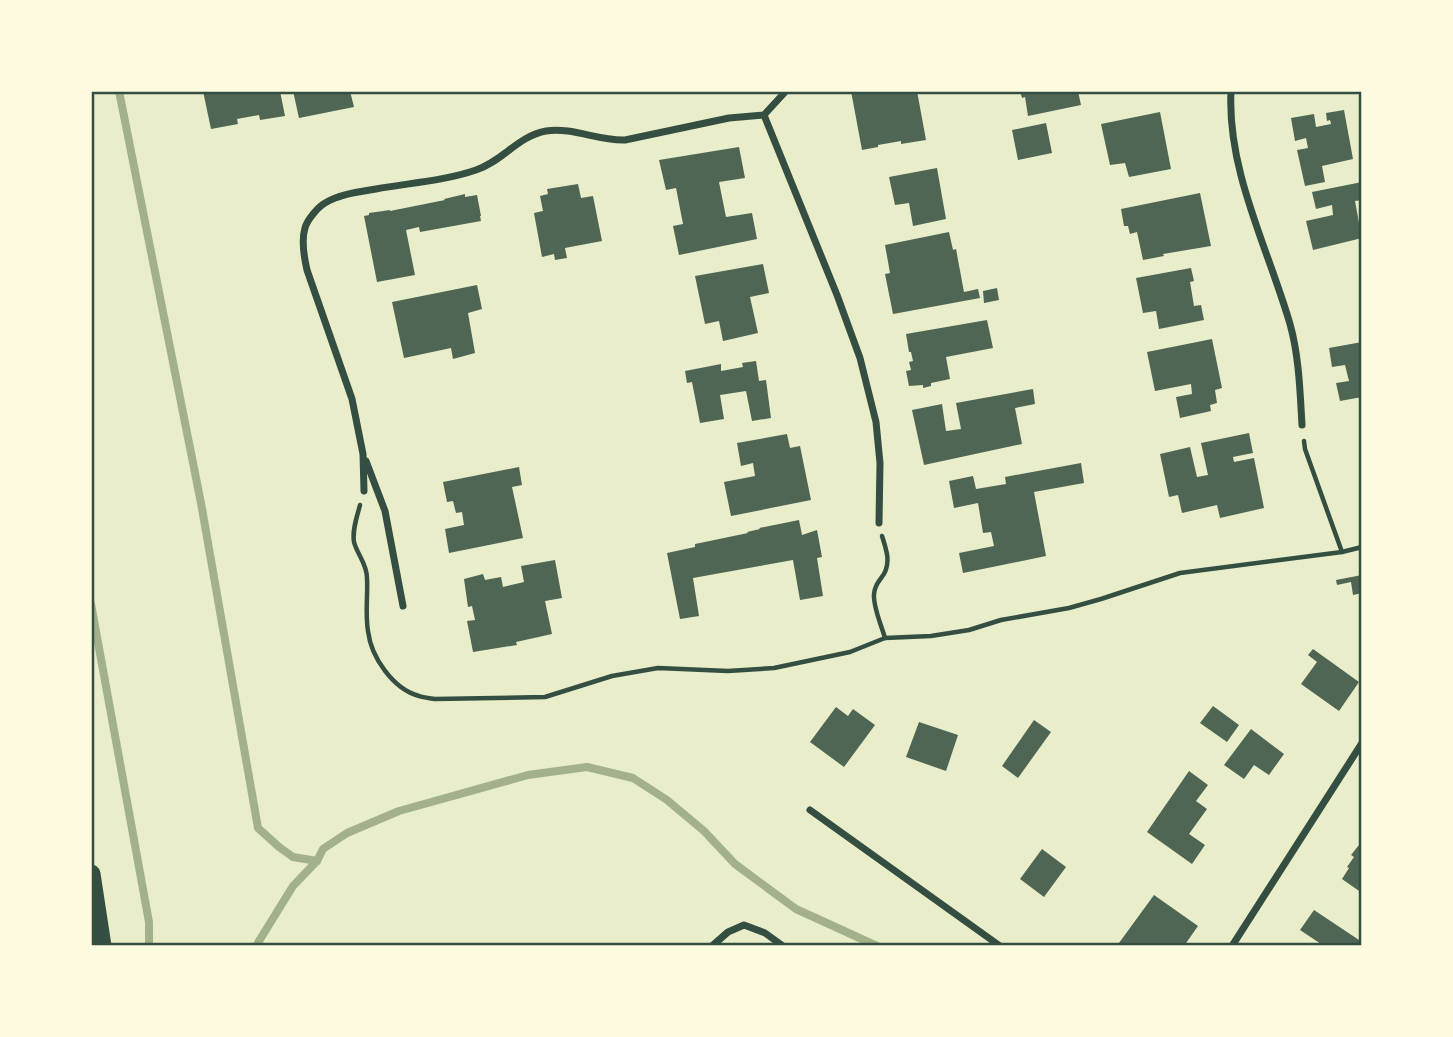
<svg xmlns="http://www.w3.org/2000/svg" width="1453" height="1037" font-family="Rubik,sans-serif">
<rect width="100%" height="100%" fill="#e9edc9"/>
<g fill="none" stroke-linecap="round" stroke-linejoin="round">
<g stroke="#a3b18a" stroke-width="8">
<path d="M119,91L201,503L258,828L279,847L293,857L317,861"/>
<path d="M91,604L149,922V946"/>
<path d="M256,946L293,886L317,861L323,849L347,833L399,811L528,775L587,767L633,778L667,800L704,831L735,864L796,909L877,946"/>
</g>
</g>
<g fill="#4f6655">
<path d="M203,91H280L285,116L260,120L259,115L237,119L238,124L211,129Z"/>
<path d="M293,91H350L354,107L299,118Z"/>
<path d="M851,91H917L926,140L901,144V141L878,145V147L862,150Z"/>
<path d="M1020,91H1078L1081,105L1028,116L1025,97L1022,98Z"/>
<path d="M1344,110L1353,159L1322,166L1325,182L1305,186L1297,150L1308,148L1306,138L1295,141L1291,118L1314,114L1316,127L1331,124L1330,120L1327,121L1326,113Z"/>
<path d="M1160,112L1171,169L1129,177L1125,163L1110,165L1101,124Z"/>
<path d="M1046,123L1052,153L1018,160L1012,130Z"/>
<path d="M739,147L745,178L719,182L726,217L752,213L757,239L679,255L673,226L683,224L676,188L666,190L659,160Z"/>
<path d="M937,168L946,219L913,226L909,203L895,205L889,177Z"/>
<path d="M1362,182V200L1355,201L1359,223L1362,222V238L1313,250L1306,221L1333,215L1332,205L1316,209L1312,192Z"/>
<path d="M578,184L581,198L593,196L602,241L565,248L567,258L555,260L554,254L542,257L534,213L543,211L540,196L548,194L547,189Z"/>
<path d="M1200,193L1211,246L1163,254L1164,256L1143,260L1137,232L1130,234L1128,226H1124L1121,209Z"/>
<path d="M465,194V197L477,195L481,216H480L481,221L420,232L419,227L406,230L415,275L377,282L364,216L369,215V213L390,210V211L445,200L444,199Z"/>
<path d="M949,232L953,250L956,249L964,292L978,289L980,298L893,314L885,274L890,273L885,245Z"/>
<path d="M763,264L769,293L750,297L758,333L723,341L719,321L705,324L695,276Z"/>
<path d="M1191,268L1194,281L1190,282L1194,306L1201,305L1204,320L1159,329L1156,311L1143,313L1136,278Z"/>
<path d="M477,285L482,309L468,313L475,353L453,359L451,348L404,358L392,302Z"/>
<path d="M997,288L999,300L984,303L983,291Z"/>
<path d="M987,320L993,348L946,357L950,379L931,383V386L923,388V385L909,386L906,371L911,370L909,362L913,361L911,352H909L906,334Z"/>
<path d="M1212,339L1222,388L1215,390L1217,403L1210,405L1211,411L1180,418L1176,397L1192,394L1191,384L1155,391L1147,352Z"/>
<path d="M1362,342V397L1340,401L1336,383L1349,381L1345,365L1332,367L1329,348Z"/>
<path d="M756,361L759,381L766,380L771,418L752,421L746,391L720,395L724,419L700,423L692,382L687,383L685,371L721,364V371L743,367L742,363Z"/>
<path d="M1033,389L1035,404L1015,408L1022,444L924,465L912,410L942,404L946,431L961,429L956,403Z"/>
<path d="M1249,433L1253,453L1233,457L1234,462L1254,458L1264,508L1220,518L1217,505L1182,513L1178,495L1169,497L1160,454L1190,447L1197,477L1208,475L1201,443Z"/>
<path d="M787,434L790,448L800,446L811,500L731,516L724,482L755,476L753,463L741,466L737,443Z"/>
<path d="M1081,463L1084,483L1034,492L1046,556L963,573L959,553L994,546L991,532L983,533L978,503L954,508L949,481L973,476L976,489L1006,484L1005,477Z"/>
<path d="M519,467L522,485L512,487L523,538L449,553L445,529L464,525L462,512L456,513L453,501L447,502L443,482Z"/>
<path d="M799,520L802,535L817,530L822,557L817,558L823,596L800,600L793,560L693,578L699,616L680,619L667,553L695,547V544L748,533L747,532L760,529L759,528Z"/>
<path d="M555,560L562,598L545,601L552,634L516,642L517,645L473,652L467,621L475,620L472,606L468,607L464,579L483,574L485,580L501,577L503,587L524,582L521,566Z"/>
<path d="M1362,575V593L1353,595L1351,582L1337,585L1336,580Z"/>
<path d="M1313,649L1359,682L1339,711L1301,684L1317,662L1308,655Z"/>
<path d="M1213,706L1239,725L1227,742L1200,723Z"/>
<path d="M836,707L848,716L853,709L875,725L844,767L810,742Z"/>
<path d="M1034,720L1051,732L1018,778L1002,766Z"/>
<path d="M919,722L958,735L946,771L906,757Z"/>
<path d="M1251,729L1284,754L1269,775L1254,765L1244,779L1224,765Z"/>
<path d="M1189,771L1208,785L1196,801L1207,809L1189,834L1205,845L1192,864L1147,832Z"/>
<path d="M1359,845L1362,846V893L1342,879L1349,868L1347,867L1354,857L1351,855Z"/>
<path d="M1042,849L1066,867L1044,897L1020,879Z"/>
<path d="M1154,895L1198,926L1184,946H1124L1119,943Z"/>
<path d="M1314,910L1362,942V946H1324L1300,930Z"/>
</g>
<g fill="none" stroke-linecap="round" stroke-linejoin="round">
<g stroke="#344e41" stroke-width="4.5">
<path d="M1304,441L1305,449L1342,552"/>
<path d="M360,505C357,517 352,530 354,542C357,554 367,564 367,578C368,596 365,613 368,631C371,657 393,689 419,696C424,698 430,698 435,699L545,697L612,676L658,668L728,671L774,668L850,652L885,638L931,636L969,630L1001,620L1069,608L1101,599L1180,573L1342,552L1362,547"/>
<path d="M882,536C886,549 891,561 884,574C879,581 875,585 874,594C873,607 881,624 885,638"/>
</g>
<g stroke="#344e41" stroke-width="7">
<path d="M1231,91C1227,171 1268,248 1290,324C1299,356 1300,391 1302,425"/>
<path d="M764,115L837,295L860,358L876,422L880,463L879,523"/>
<path d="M366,461L385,511L403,606"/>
<path d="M364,491L363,454L352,399L307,270C304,257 301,241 305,228C307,220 318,207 325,203C340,194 359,192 376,189C409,183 444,181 476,170C503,161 518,136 546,131C573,127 598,141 625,140L729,118L764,115L786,91"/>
<path d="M810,810L1000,946"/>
<path d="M712,946L728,932L744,925L765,933L783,946"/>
<path d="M1232,946L1362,743"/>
</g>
<path stroke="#344e41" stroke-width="19" d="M91,874L102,946"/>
</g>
<rect width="1453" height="1037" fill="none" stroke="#fefae0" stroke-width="186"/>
<rect x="93" y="93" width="1267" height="851" fill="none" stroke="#344e41" stroke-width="2.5"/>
</svg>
